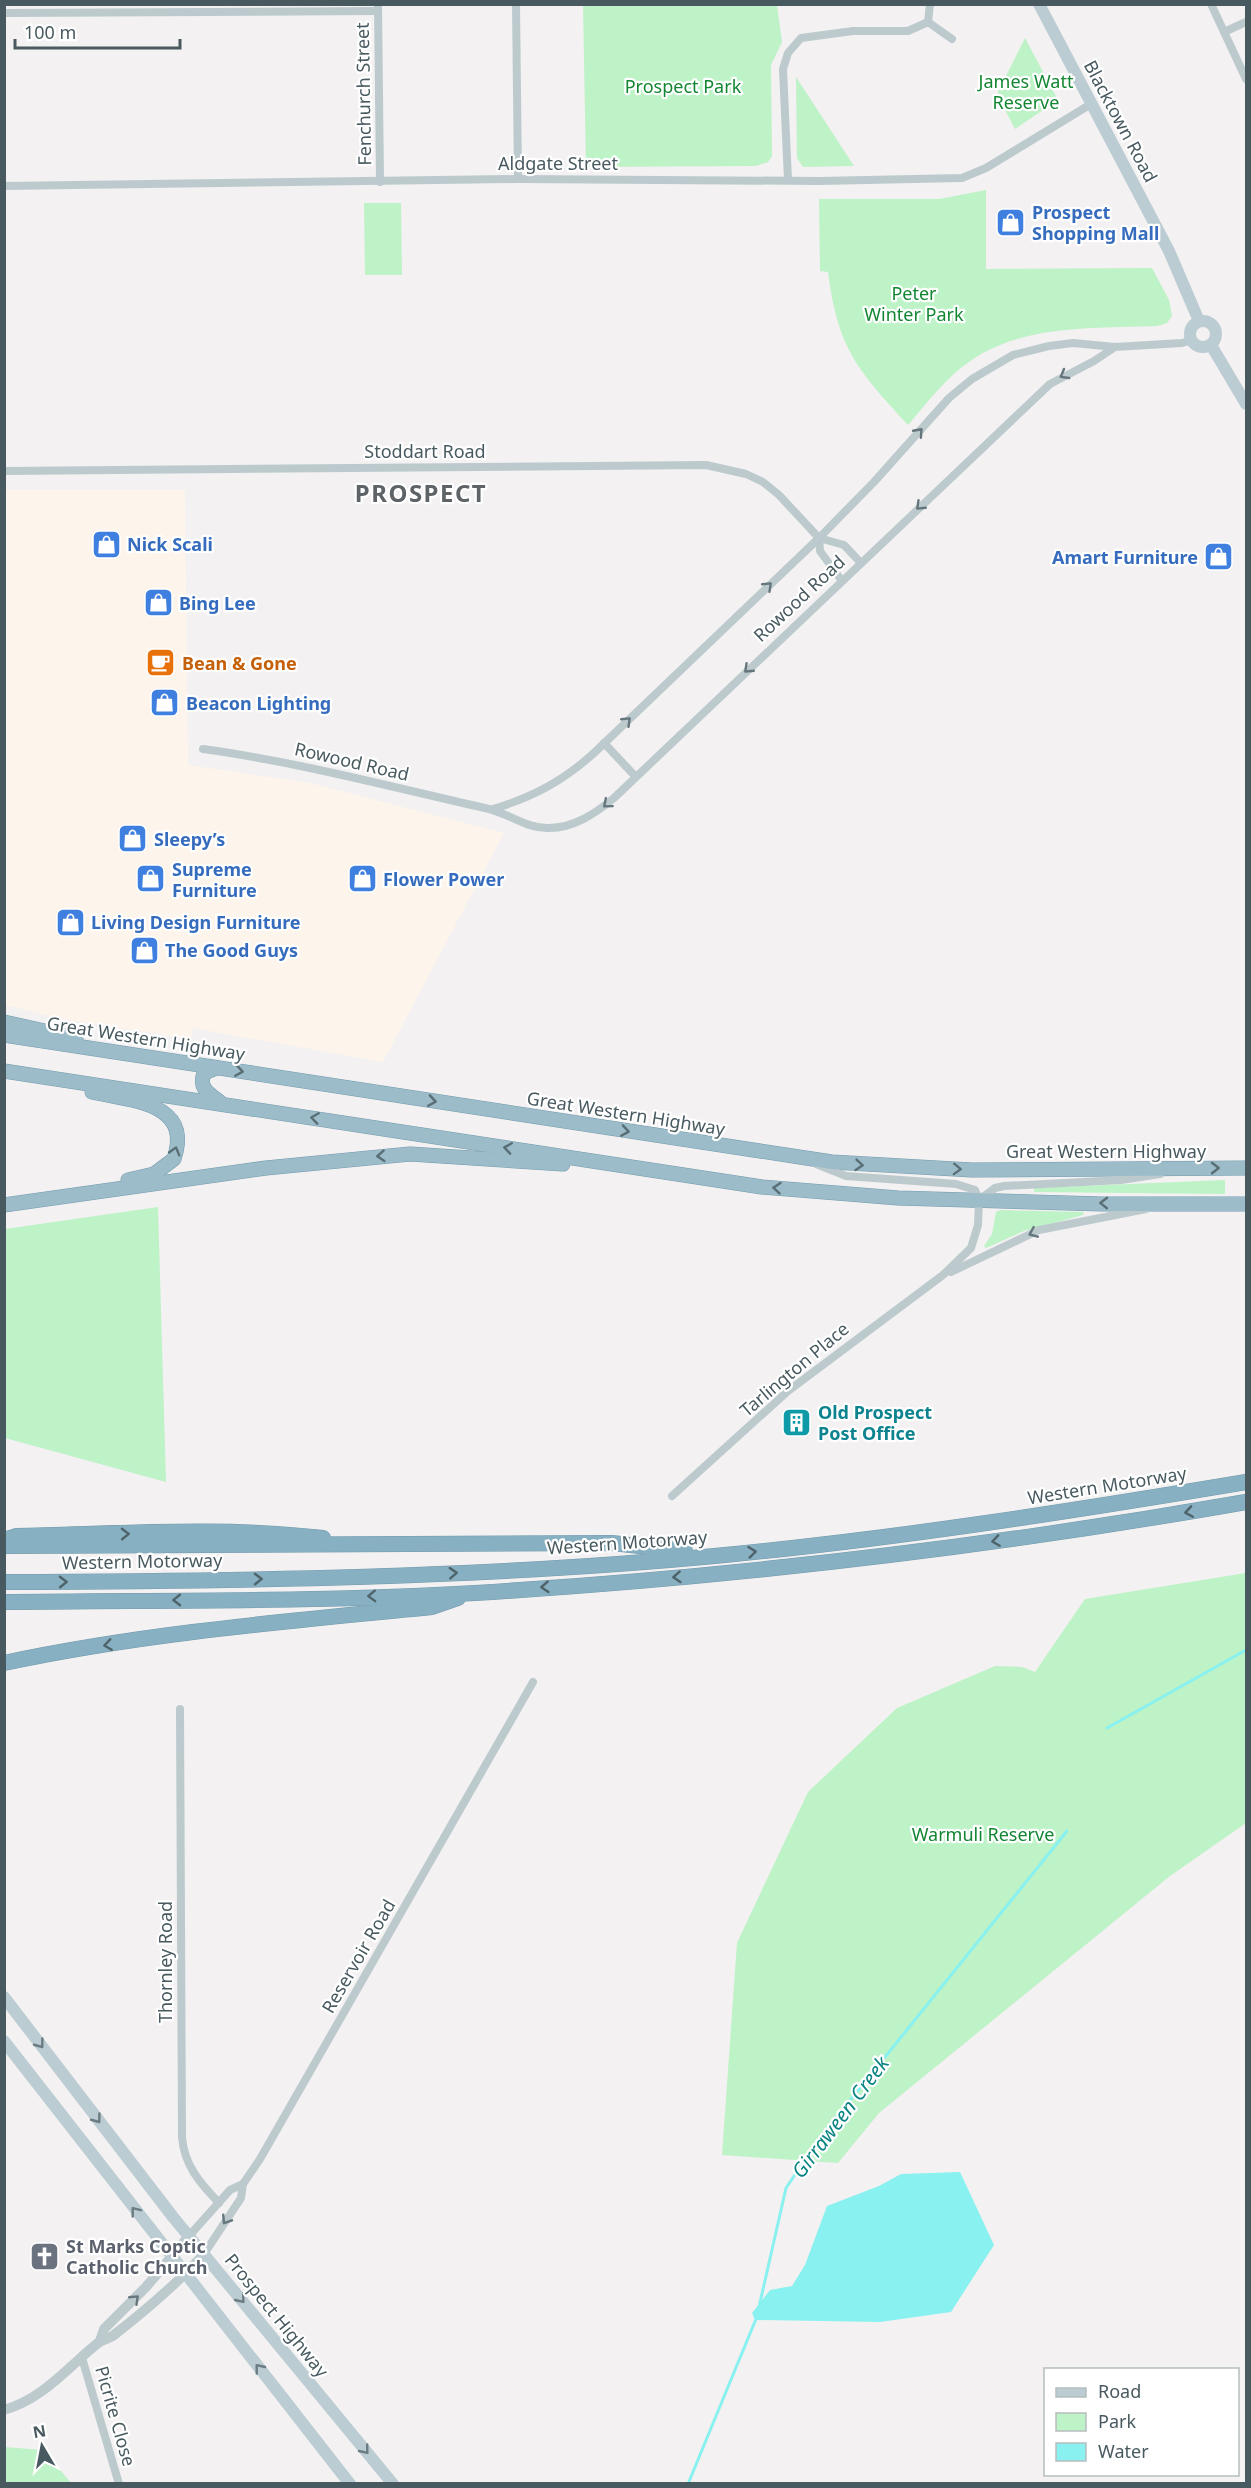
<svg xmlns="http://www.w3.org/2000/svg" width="1251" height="2488" font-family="'Noto Sans',sans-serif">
<rect width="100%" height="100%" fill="#f3f1f1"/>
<path fill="#fdf4eb" d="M4,490H185L188,765L310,783L504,833L383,1062L192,1028L191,1039L61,1019L5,1005Z"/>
<g fill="#bef2c7">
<path d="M583,5H777L782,42L771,65L772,156L768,162L756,166L586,167Z"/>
<path d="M1025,38L1058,100L1015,129L997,94Z"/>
<path d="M796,77L854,166L803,167L797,158Z"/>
<path d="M986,190V269L1152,268L1169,300L1172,316L1167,323L1157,326C1091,329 1017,323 962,367C941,384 925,405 908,425C857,369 838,349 828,272L820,271L819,199H939Z"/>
<path d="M364,203H401L402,275H365Z"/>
<path d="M1225,1180V1194L1034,1192V1188Z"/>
<path d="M158,1207L166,1482L5,1438V1229Z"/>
<path d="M1000,1210L1084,1212L1083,1215L1024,1231L986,1248L984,1246L992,1234L996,1212Z"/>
<path d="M1246,1573V1823L1170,1876L879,2113L838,2163L722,2155L737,1943L808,1792L897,1708L995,1666L1022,1667L1035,1672L1085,1599Z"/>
<path d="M4,2447L44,2450L71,2483H5Z"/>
</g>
<path fill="#89f1ef" d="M960,2172L994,2245L951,2312L880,2322L755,2320L752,2313L770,2290L792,2286L805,2265L827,2206L879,2186L901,2174Z"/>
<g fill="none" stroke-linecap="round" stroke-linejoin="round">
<g stroke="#89f1ef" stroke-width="3">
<path d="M1107,1728L1246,1650"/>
<path d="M759,2307L786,2188L819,2139L1067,1831"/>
<path d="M688,2484L756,2319"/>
</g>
<defs>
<g id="trunk">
<path d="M4,1022L76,1038"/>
<path d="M4,1035L832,1162L972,1170L1246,1168"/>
<path d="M216,1068L204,1073C198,1088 209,1094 220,1102"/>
<path d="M4,1071L762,1187L898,1198L1102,1204H1246"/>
<path d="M92,1092C131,1101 193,1102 174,1159L154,1174L128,1180"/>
<path d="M4,1205L266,1168L410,1154L563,1164"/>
</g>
<g id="motorway">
<path d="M4,1540L16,1536C117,1534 222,1526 323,1538"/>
<path d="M4,1546L612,1543L685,1551"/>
<path d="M4,1582C245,1581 486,1578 725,1555C900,1538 1073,1511 1246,1482"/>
<path d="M4,1602C161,1600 318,1602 475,1593C733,1577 991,1547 1246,1502"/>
<path d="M4,1663C144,1633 290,1621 432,1607L458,1598"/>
</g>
</defs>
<use href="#trunk" stroke="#729bad" stroke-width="15"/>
<use href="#motorway" stroke="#729bad" stroke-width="16"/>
<g stroke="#bccace" stroke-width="8">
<path d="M378,4L380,182"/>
<path d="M516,4L518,179"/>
<path d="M1211,4L1246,79"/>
<path d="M4,13L378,11"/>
<path d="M928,22L952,39"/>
<path d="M928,22L930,4"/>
<path d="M1224,32L1246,22"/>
<path d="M788,180L783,69L788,53L801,38L853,31H908L928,22"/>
<path d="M4,186L518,179L819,181L962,178L986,168L1091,104"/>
<path d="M4,471L706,465L746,474L763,482L779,495L819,538L844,545L861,563"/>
<path d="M819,538L820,551L842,581"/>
<path d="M604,743L635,776"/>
<path d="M203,749C298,762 391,787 485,808C507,812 526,829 549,828C574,828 596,813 614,798L1050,384L1094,361L1115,347"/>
<path d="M493,809C533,797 563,781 594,753L819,538L874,482L949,398L972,379L1013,355L1049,346L1073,343L1115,347L1182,343L1192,340"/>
<path d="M979,1200L995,1188L1004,1186L1121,1180L1160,1174"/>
<path d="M951,1272L1039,1230L1146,1209"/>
<path d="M672,1496L788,1391L943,1275L971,1248L978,1225L979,1200L975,1190L956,1184L846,1176L816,1164"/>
<path d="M180,1709L182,2137C184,2165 200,2183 219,2203"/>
<path d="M189,2236L230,2190L243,2184"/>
<path d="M204,2254L241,2198L243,2184L260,2159L533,1682"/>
<path d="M82,2358L119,2484"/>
</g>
<g stroke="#bccace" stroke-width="10">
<path d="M100,2341L104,2329L146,2287L189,2236"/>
<path d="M4,2410C43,2399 68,2367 98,2343C103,2339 109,2339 114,2335C146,2310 177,2284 204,2254"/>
</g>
<g stroke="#bcccd3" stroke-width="12">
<path d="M1039,4L1169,251L1199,321"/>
<circle cx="1203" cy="334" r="13"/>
<path d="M1211,345L1246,404"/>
<path d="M4,1997L173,2217L393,2484"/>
<path d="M4,2041L350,2484"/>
</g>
<use href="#trunk" stroke="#9cbcca" stroke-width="14"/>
<use href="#motorway" stroke="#87b0c2" stroke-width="15"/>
</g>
<defs><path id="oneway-chevron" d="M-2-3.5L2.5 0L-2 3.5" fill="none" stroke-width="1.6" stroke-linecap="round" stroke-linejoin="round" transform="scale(1.5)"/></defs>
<g stroke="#65767c">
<use href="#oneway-chevron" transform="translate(1064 375) rotate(150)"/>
<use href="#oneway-chevron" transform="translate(919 432) rotate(-48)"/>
<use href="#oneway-chevron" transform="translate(920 506) rotate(136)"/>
<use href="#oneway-chevron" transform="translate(768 586) rotate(-44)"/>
<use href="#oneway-chevron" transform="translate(748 669) rotate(137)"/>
<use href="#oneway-chevron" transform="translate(627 721) rotate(-44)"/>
<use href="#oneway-chevron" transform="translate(607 804) rotate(140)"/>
<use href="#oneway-chevron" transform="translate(1033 1233) rotate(157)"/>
<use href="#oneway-chevron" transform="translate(226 2220) rotate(123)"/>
<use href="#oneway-chevron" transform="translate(135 2299) rotate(-44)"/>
</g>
<g stroke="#596e75">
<use href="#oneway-chevron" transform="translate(239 1071) rotate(9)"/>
<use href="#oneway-chevron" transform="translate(432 1101) rotate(9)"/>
<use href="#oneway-chevron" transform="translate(315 1118) rotate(-172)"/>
<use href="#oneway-chevron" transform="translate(625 1131) rotate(9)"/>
<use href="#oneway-chevron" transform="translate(508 1148) rotate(-171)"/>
<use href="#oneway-chevron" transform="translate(175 1151) rotate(-74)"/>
<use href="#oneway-chevron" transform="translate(381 1156) rotate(176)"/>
<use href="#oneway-chevron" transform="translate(859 1165) rotate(5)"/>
<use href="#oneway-chevron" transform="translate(1215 1168)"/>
<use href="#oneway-chevron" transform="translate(957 1169) rotate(2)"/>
<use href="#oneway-chevron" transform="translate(777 1188) rotate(-175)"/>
<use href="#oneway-chevron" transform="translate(1104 1203) rotate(-179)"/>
</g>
<g stroke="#4e636a">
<use href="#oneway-chevron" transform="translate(1189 1512) rotate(171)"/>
<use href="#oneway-chevron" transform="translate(125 1534) rotate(-1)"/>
<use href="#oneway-chevron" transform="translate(996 1541) rotate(172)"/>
<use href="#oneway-chevron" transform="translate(752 1552) rotate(-6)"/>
<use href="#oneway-chevron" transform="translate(453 1573) rotate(-3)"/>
<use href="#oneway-chevron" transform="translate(677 1577) rotate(176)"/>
<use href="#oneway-chevron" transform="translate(258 1579) rotate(-1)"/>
<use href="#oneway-chevron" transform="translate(63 1582) rotate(-1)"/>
<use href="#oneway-chevron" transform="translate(545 1587) rotate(176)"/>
<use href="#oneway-chevron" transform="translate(372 1596) rotate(178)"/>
<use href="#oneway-chevron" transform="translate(177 1600) rotate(179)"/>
<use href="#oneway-chevron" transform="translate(108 1645) rotate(172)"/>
</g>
<g stroke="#6b7c82">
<use href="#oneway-chevron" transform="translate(40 2044) rotate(53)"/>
<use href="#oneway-chevron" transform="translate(97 2119) rotate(53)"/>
<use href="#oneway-chevron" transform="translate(135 2211) rotate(-128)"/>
<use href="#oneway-chevron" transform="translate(241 2299) rotate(51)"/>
<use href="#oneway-chevron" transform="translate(259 2368) rotate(-129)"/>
<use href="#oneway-chevron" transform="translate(365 2450) rotate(51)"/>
</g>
<defs>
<symbol id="shop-square" viewBox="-11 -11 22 22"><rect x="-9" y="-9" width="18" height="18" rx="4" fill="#3f7fe0" stroke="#fff"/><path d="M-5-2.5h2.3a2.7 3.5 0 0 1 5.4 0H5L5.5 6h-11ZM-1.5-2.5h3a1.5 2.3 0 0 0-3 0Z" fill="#fff"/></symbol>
<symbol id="cafe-square" viewBox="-11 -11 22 22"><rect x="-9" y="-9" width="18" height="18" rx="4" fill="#e8710a" stroke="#fff"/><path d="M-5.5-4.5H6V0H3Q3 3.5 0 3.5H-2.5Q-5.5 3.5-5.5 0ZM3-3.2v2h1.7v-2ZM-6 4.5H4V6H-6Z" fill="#fff"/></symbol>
<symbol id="building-square" viewBox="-11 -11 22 22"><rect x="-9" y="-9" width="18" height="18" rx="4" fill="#0f9aa8" stroke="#fff"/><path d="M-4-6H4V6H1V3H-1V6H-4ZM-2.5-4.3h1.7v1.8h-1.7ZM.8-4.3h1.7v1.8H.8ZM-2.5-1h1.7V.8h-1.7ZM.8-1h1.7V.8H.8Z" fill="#fff"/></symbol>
<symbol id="church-square" viewBox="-11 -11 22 22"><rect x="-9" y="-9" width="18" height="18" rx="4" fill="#6b7280" stroke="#fff"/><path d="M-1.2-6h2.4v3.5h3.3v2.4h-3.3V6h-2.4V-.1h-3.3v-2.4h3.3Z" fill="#fff"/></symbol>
</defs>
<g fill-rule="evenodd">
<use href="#shop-square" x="994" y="206" width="33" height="33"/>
<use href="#shop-square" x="90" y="528" width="33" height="33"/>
<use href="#shop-square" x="1202" y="540" width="33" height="33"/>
<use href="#shop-square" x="142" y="586" width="33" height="33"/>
<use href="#cafe-square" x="144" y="646" width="33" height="33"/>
<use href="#shop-square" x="148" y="686" width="33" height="33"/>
<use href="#shop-square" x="116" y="822" width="33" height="33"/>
<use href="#shop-square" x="134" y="862" width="33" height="33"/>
<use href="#shop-square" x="346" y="862" width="33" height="33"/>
<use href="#shop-square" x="54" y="906" width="33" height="33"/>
<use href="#shop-square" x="128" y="934" width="33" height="33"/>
<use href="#building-square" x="780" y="1406" width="33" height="33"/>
<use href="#church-square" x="28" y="2240" width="33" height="33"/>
</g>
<g text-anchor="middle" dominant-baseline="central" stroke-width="4.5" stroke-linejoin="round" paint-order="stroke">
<g font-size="18" fill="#138633" stroke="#fff">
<text x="1026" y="81">James Watt<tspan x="1026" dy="21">Reserve</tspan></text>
<text x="683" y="86">Prospect Park</text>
<text x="914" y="293">Peter<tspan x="914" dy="21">Winter Park</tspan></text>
<text x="983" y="1834">Warmuli Reserve</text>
</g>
<g font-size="18" fill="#485a60" stroke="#fff">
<text transform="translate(363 94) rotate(-91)">Fenchurch Street</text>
<text transform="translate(1121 121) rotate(62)">Blacktown Road</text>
<text x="558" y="163">Aldgate Street</text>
<text x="425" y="451">Stoddart Road</text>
<text transform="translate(799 598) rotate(-43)">Rowood Road</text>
<text transform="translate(352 761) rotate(13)">Rowood Road</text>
<text transform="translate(146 1038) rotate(9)">Great Western Highway</text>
<text transform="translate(626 1113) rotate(9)">Great Western Highway</text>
<text x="1106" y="1151">Great Western Highway</text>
<text transform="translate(794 1369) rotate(-40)">Tarlington Place</text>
<text transform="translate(1107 1485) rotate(-9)">Western Motorway</text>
<text transform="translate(627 1542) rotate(-4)">Western Motorway</text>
<text transform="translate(142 1561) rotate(-1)">Western Motorway</text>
<text transform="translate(358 1956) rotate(-60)">Reservoir Road</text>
<text transform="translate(165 1962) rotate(-90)">Thornley Road</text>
<text transform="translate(277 2315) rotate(51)">Prospect Highway</text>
<text transform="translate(116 2416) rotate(74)">Picrite Close</text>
</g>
<g font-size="18" font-weight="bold" fill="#366cbe" stroke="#fff" text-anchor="start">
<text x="1032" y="212">Prospect<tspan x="1032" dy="21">Shopping Mall</tspan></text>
<text x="127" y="544">Nick Scali</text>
<text x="1198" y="557" text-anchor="end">Amart Furniture</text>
<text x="179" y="603">Bing Lee</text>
<text x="186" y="703">Beacon Lighting</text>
<text x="154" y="839">Sleepy’s</text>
<text x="172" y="869">Supreme<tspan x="172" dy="21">Furniture</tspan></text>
<text x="383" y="879">Flower Power</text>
<text x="91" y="922">Living Design Furniture</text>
<text x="165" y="950">The Good Guys</text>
</g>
<g font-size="18" font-weight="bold" fill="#c56008" stroke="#fff" text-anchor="start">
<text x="182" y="663">Bean &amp; Gone</text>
</g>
<g font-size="18" font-weight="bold" fill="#0d838f" stroke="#fff" text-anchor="start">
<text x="818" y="1412">Old Prospect<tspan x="818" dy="21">Post Office</tspan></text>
</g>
<g font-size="18" font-weight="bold" fill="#5b616d" stroke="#fff" text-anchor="start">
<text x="66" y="2246">St Marks Coptic<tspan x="66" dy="21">Catholic Church</tspan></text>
</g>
<g font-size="20" font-style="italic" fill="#098482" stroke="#fff">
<text transform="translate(840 2117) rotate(-53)">Girraween Creek</text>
</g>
<g font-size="24" font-weight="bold" letter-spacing="1.5" fill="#5d6366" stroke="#fff">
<text x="421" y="492">PROSPECT</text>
</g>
</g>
<rect width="1251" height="2488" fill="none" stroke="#485a60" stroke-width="12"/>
<rect x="1044" y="2368" width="195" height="108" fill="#ffffff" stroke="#b6bdbf" stroke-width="1.5"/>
<rect x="1056" y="2388" width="30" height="9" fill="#bcccd3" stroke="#b6bdbf" stroke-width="1.5"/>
<text x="1098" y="2398" font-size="18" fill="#485a60">Road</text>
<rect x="1056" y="2413" width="30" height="18" fill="#bef2c7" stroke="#b6bdbf" stroke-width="1.5"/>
<text x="1098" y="2428" font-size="18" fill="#485a60">Park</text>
<rect x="1056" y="2443" width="30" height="18" fill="#89f1ef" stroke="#b6bdbf" stroke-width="1.5"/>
<text x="1098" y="2458" font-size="18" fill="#485a60">Water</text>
<g transform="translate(42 2446) rotate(350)" stroke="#ffffff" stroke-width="4.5" paint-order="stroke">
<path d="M0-4.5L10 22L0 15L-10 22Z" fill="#485a60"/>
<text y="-9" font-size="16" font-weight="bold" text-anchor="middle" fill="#485a60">N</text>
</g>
<path d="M15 39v9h165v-9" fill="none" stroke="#485a60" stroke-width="3"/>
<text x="24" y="39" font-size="18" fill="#485a60" stroke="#ffffff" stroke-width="4.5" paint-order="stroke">100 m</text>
</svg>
